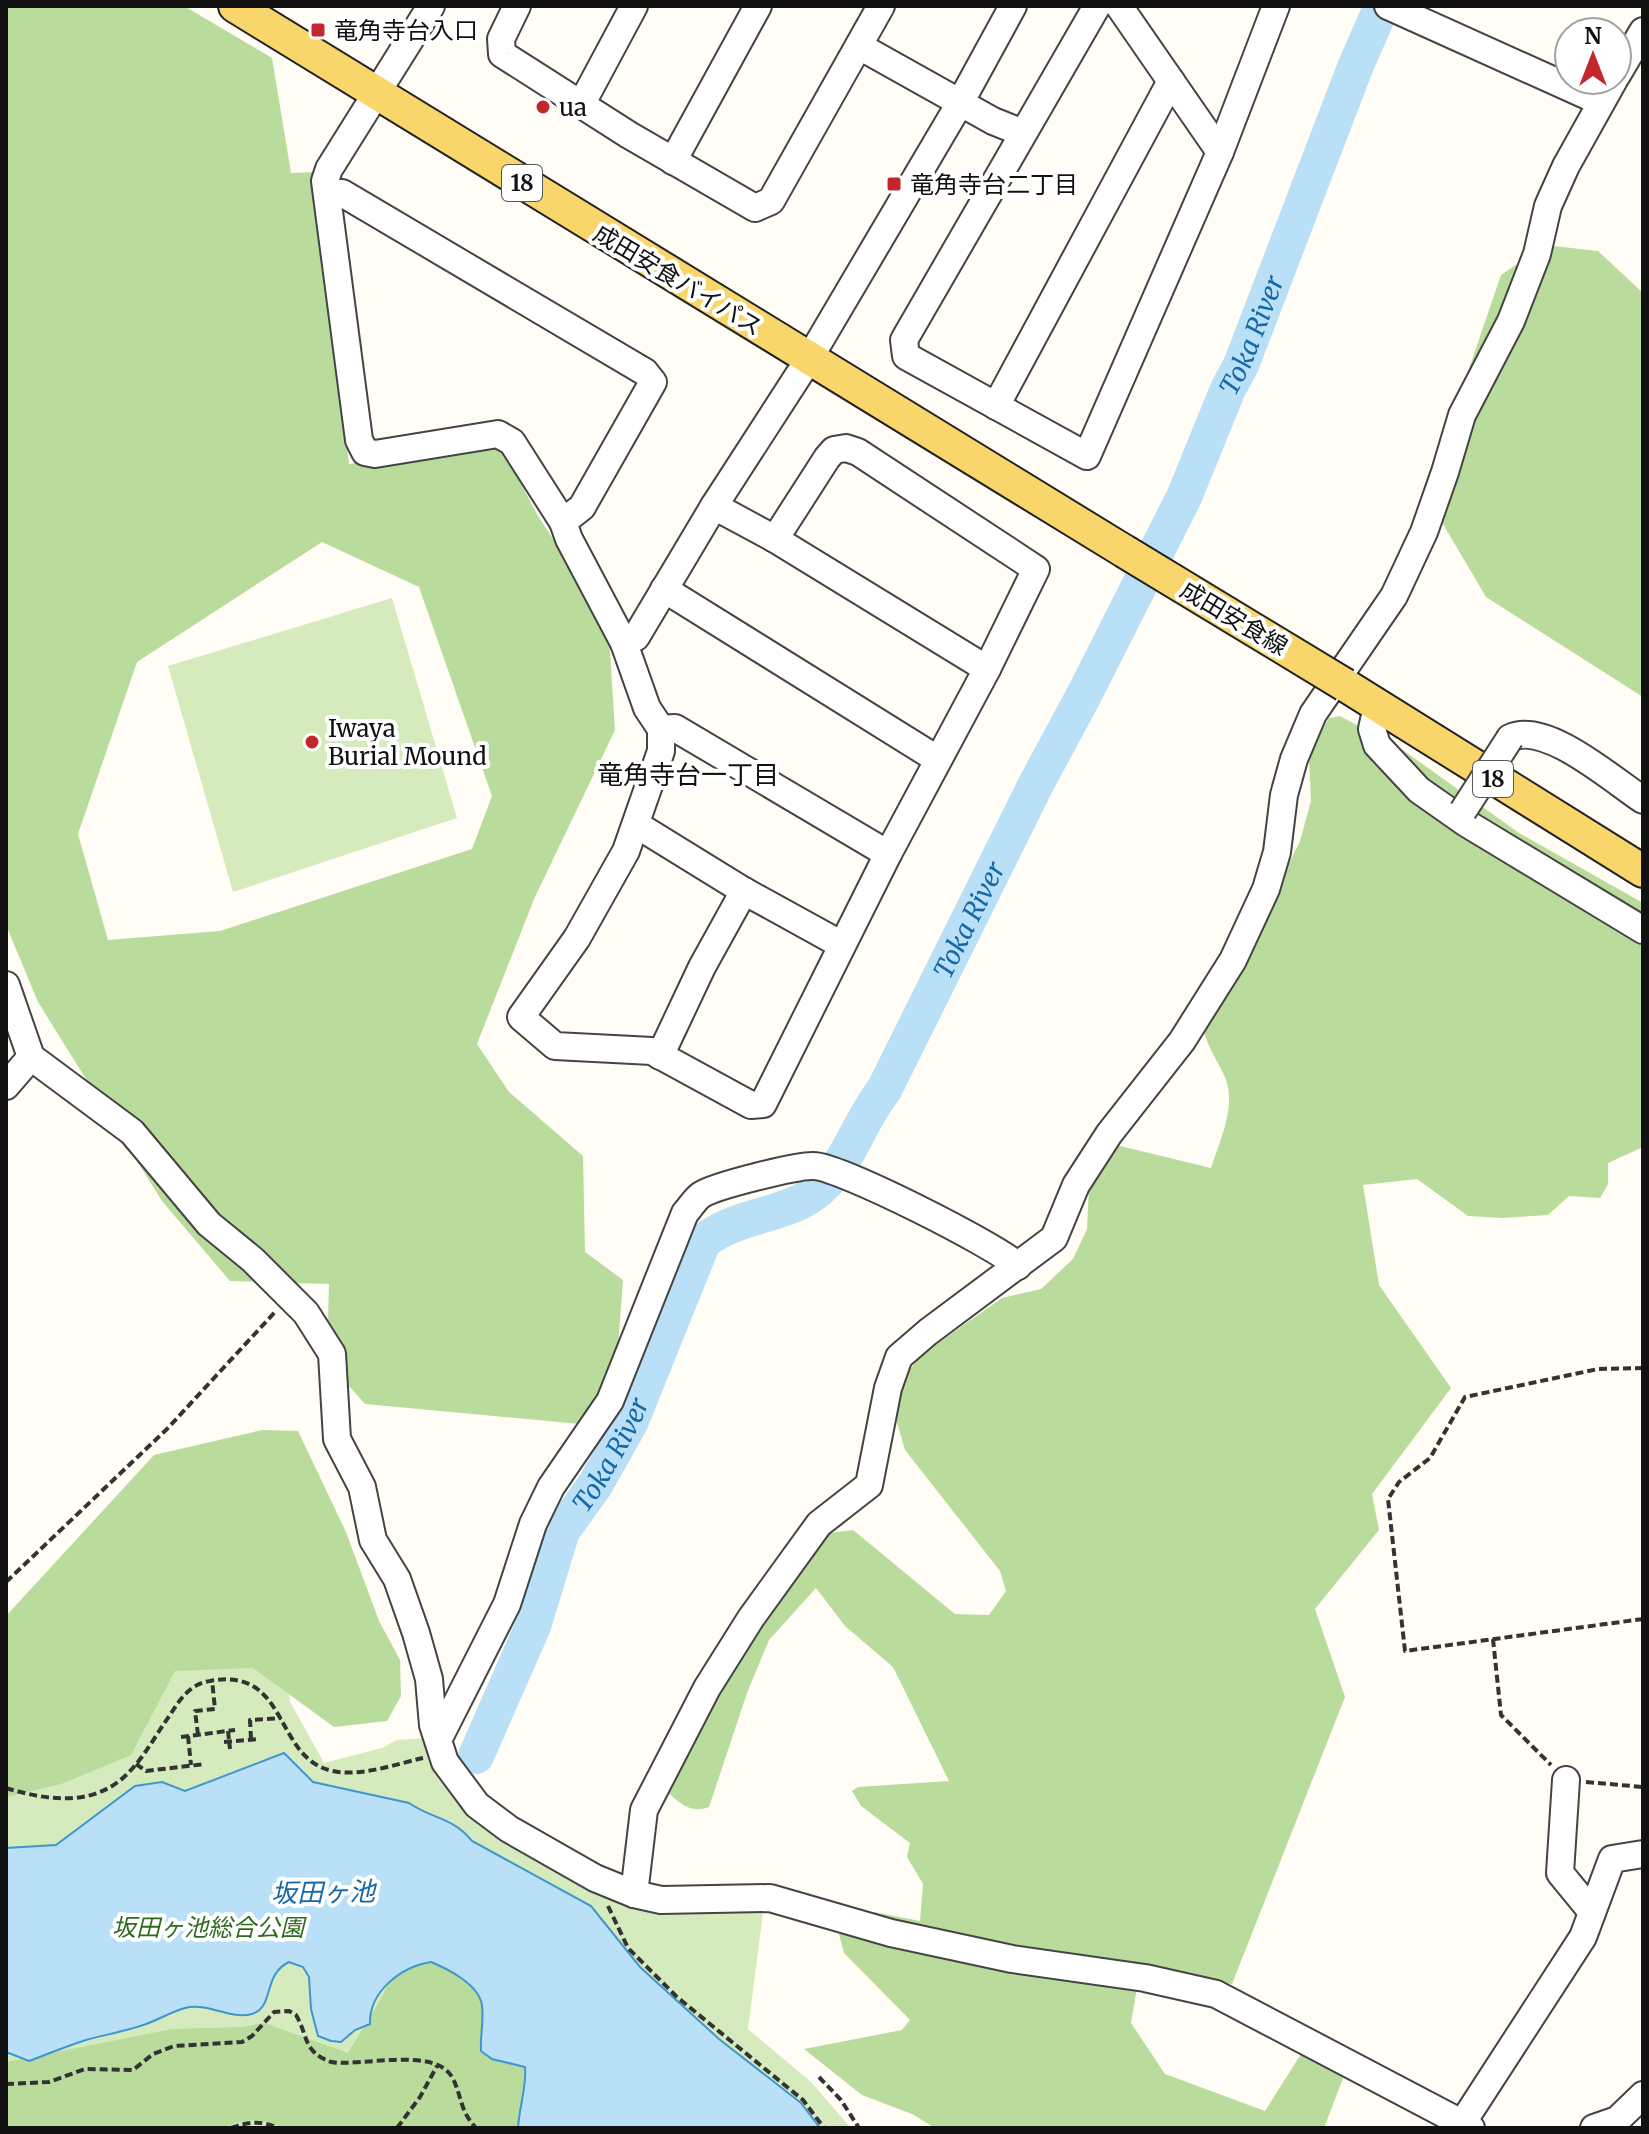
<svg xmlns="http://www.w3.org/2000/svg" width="1649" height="2134" font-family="Merriweather,'Noto Sans JP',serif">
<rect width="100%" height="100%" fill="#fffdf5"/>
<g fill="#d5ebbd">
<path d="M392,598L457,818L233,892L168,666Z"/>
<path d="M277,1595L290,1702L324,1763L382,1748L397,1740L426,1738L434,1769L452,1795L470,1814L570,1874L764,1905L748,2029L811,2082L851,2128H6V1751Z"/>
</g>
<g fill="#b9dc9c" fill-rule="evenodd">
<path d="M6,6H184L272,58L291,173L316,172L349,464L500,444L538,516L574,571L609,636L615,730L534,899L477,1044L509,1092L583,1156L585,1252L623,1280L612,1427L365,1404L327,1361L329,1284L230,1281L162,1201L38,1002L6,925ZM322,542L419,587L492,796L472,849L220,931L108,940L78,834L137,662Z"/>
<path d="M1545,245L1598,251L1643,293V697L1486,597L1433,507L1447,433L1501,275Z"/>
<path d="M1340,716L1403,750L1519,833L1643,903V1147L1608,1163V1184L1600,1198L1569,1196L1548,1215L1503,1218L1468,1216L1417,1179L1363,1185L1379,1285L1451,1388L1372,1494L1379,1530L1315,1609L1345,1697L1232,1984L1140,1970L1131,2023L1165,2074L1265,2111L1303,2051L1345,2073L1324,2128H935L912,2114L862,2095L804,2049L902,2030L910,2020L844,1953L839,1934L874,1912L920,1921L923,1884L907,1857L910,1843L861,1806L852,1791L858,1787L949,1781L893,1667L845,1626L816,1588L769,1640L747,1693L709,1807C690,1814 680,1803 666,1791L713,1694L821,1534L853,1530L955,1614L989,1615L1006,1591L1000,1571L905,1450L896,1419L906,1375L921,1355L1002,1298L1041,1289L1073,1259L1087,1229L1089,1185L1116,1145L1211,1168C1220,1140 1237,1106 1225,1077C1217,1059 1205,1044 1203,1025L1249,946L1300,841L1311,801L1309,760L1313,744L1329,718Z"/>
<path d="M262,1430L298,1431L346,1532L379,1621L400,1660L401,1696L387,1721L334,1727L253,1668L175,1671L131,1755L61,1784L6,1797V1616L154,1455Z"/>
<path d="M446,1939L577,2128H284C262,2119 245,2117 223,2128H6V2062L172,2029L242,2027L264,2023L348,2053L382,1997L392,1974Z"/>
</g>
<path fill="#b9e0f7" stroke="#3f96cf" stroke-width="2" d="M284,1753L313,1782L409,1803C432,1819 453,1817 472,1841L591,1906L640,1967L719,2039L801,2103L820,2128H518C519,2108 527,2086 525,2067L492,2059L481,2051C480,2036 484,2020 482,2006C480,1985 448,1969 431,1962C400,1967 369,1992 370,2024L355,2030L341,2042L331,2041L318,2036L311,2009L309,1977L303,1967L289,1962C262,1975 275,2007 252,2014C230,2020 208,2002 185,2008C170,2012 155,2022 140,2026C122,2032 104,2035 86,2040C67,2046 48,2054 29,2061L6,2052V1848L56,1845L135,1786L162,1782L185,1791Z"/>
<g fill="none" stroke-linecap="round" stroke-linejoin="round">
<path stroke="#b9e0f7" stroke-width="36" id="s1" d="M476,1756L533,1626L562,1531L595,1485L630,1423L703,1242C730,1219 768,1217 800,1202C846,1179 854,1127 884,1090L1036,784L1085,693L1184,497L1228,389L1241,365L1356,65L1382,6"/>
<defs>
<g id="minor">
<path d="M431,6L329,169L325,181L359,440L365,452L375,454L498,434L512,442L563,522L569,539L624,643L647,708L661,729V751L626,851L577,938L521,1017L555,1046L652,1051L751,1105L763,1104L888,854L987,669L1036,569L858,452L846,448L834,450L827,458L775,539"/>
<path d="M517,6L501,39L502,54L629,135L755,208L771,201L881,6"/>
<path d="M1097,6L904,340L906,356L1087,456L1220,152L1276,6"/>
<path d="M1119,6L1220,152"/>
<path d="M1388,6L1601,102"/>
<path d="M859,46L993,121L1023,133"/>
<path d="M1617,75L1643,31"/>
<path d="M581,105L634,6"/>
<path d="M673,161L758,6"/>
<path d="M328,193H342L645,372L653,382L582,507L563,522"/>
<path d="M996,406L1171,81"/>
<path d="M714,506L775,539L987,669"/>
<path d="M664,589L937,759"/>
<path d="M624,643L636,637L714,506L809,359L960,103L1013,6"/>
<path d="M1377,706L1372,729L1377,745L1419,790L1466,823L1643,930"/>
<path d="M661,729L675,728L888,854"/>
<path d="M1510,738C1545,720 1614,781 1643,800"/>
<path d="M637,825L744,891L842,945"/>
<path d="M6,985L31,1057L132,1132L209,1224L253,1260L306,1313L332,1354L337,1439L362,1487L373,1540L397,1579L416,1633L429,1679L433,1725L445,1762L477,1805L509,1829L595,1878L634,1894L661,1900L770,1898L891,1933L1012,1959L1145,1978L1216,1994L1471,2128"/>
<path d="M660,1056L702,967L744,891"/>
<path d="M6,1086L31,1057"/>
<path d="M439,1738L507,1604L533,1524L551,1487L610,1401L685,1213C690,1208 695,1199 701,1195C714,1186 798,1165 814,1166C841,1167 997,1246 1018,1266"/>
<path d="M1566,1780L1560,1873L1592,1912"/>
<path d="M634,1894L644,1810L707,1688L751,1618L819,1524L869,1485L888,1388L899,1357L928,1332L1054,1238L1076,1185L1109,1134L1182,1041L1233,960L1266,889L1277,852L1284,795L1294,759L1313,714L1394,596L1424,532L1445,472L1462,415L1511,321L1537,254L1548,206L1566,166L1614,80"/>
<path d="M1463,2122L1583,1937L1612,1859L1643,1854"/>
<path d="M1594,2128L1617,2120L1643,2095"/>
</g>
<g id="major">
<path d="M235,6L1124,551"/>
<path d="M1345,685L1643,871"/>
</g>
</defs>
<use href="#minor" stroke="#444" stroke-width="30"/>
<use href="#major" stroke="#222" stroke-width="36"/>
<g stroke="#333" stroke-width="4" stroke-dasharray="8 4" stroke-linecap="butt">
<path d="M1643,1368L1598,1369L1465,1397L1430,1458L1399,1482L1388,1499L1405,1651L1643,1619"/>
<path d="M6,1582L167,1429L275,1312"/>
<path d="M1493,1639L1501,1715L1551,1765"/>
<path d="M228,1731L230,1749"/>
<path d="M198,1735L195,1711L215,1709L212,1680"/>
<path d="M188,1736L191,1765"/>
<path d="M181,1737L235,1730"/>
<path d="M251,1739L250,1720L281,1718"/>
<path d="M224,1742L258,1739"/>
<path d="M136,1764L146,1771L205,1764"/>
<path d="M1586,1782L1643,1787"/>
<path d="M6,1788C49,1801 97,1808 131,1770C146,1754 157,1733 170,1715C180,1699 190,1684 210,1681C290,1666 273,1759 333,1771C361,1777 396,1764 423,1758"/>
<path d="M608,1906L628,1948L677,1997L803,2100L824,2128"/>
<path d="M819,2077L841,2100L859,2128"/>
<path d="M6,2084L49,2082L85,2069L133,2070L153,2054L174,2046L242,2042L252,2036L274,2012L289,2011L296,2015C309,2037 302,2051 331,2062C361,2067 434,2046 452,2077C462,2095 459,2110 476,2128"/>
<path d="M231,2128C248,2122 261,2120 278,2128"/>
<path d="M397,2128L420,2097L437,2066"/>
</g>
<use href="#minor" stroke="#fff" stroke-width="26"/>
<use href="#major" stroke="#f9d66b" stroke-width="32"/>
<defs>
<path id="minor-bridge" d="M1463,811L1510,738"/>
<path id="major-bridge" d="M1124,551L1345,685"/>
</defs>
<use href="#minor-bridge" stroke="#444" stroke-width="30" stroke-linecap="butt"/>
<use href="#major-bridge" stroke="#222" stroke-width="36" stroke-linecap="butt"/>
<use href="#minor-bridge" stroke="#fff" stroke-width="26"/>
<use href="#major-bridge" stroke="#f9d66b" stroke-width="32"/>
</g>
<g fill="#c4262e" stroke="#fff" stroke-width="3">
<rect x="310" y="22" width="16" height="16" rx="4"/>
<circle cx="543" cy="107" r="8"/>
<rect x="886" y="176" width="16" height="16" rx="4"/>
<circle cx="312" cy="742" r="8"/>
</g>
<g text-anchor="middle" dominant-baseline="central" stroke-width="8" stroke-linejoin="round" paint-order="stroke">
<g fill="#fff" stroke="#585858" stroke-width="2">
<rect x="502" y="165" width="40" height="36" rx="6"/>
<rect x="1473" y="761" width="40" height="36" rx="6"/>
</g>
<g font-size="22" font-weight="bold" fill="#111">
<text x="522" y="183">18</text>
<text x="1493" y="779">18</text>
</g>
<g font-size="24" fill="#111" stroke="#fff" text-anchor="start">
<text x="334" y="30">竜角寺台入口</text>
<text x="559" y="107">ua</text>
<text x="910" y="184">竜角寺台二丁目</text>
<text x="328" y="728">Iwaya<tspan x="328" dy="28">Burial Mound</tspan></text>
</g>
<g font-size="24" fill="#111" stroke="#fff">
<text transform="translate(678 280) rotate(31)">成田安食バイパス</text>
<text transform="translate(1234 618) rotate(31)">成田安食線</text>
</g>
<g font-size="24" font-style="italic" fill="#2f6b1f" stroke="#fff">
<text x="208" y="1927">坂田ヶ池総合公園</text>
</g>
<g font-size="26" font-style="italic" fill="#1768a6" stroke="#fff">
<text stroke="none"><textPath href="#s1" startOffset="1652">Toka River</textPath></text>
<text stroke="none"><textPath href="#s1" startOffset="1002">Toka River</textPath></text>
<text stroke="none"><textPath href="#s1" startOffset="332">Toka River</textPath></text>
<text transform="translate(323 1892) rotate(-1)">坂田ヶ池</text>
</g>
<g font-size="26" fill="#111" stroke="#fff">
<text x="688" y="774">竜角寺台一丁目</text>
</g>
</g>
<rect width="1649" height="2134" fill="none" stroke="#111111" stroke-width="16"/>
<g transform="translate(1593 56)"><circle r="38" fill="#ffffff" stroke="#a0a0a0" stroke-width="2"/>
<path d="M0-6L14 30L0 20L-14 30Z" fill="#c4262e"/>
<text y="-12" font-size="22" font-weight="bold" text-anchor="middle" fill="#111111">N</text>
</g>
</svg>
